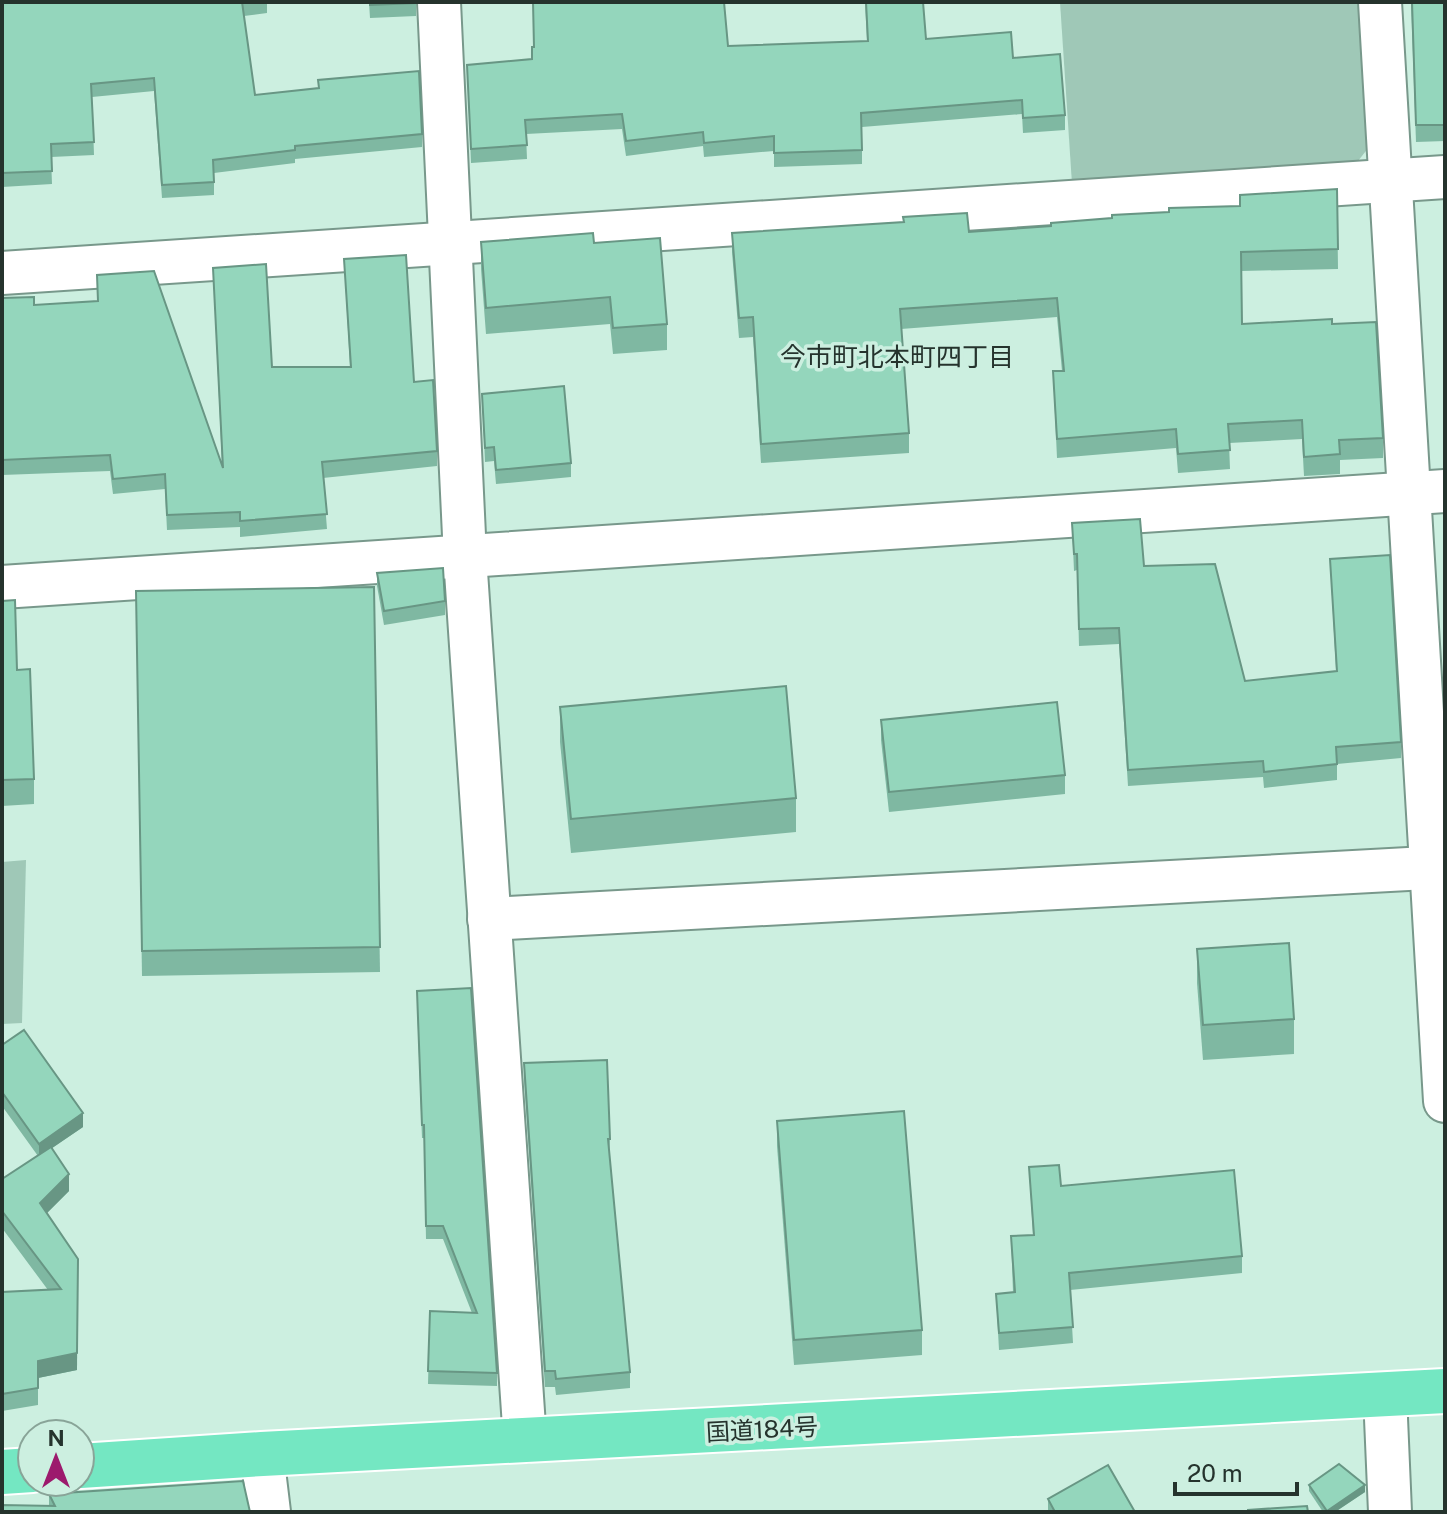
<svg xmlns="http://www.w3.org/2000/svg" width="1447" height="1514" font-family="'Public Sans','Noto Sans JP',sans-serif">
<rect width="100%" height="100%" fill="#ccefe0"/>
<g fill="#9fc8b7">
<path d="M1060,2H1365L1373,142L1358,161L1072,184Z"/>
<path d="M26,860L22,1023L2,1024V862Z"/>
</g>
<g fill="none" stroke-linecap="round" stroke-linejoin="round">
<defs>
<g id="minor">
<path d="M439,2L465,557L525,1441"/>
<path d="M1380,2L1445,1101"/>
<path d="M2,273L1445,177"/>
<path d="M2,587L1445,491"/>
<path d="M489,919L1445,867"/>
<path d="M1385,1395L1390,1512"/>
<path d="M262,1454L269,1512"/>
</g>
<g id="trunk">
<path d="M80,1466L262,1454L1445,1391"/>
<path d="M2,1472L32,1470"/>
</g>
</defs>
<use href="#minor" stroke="#78988b" stroke-width="46"/>
<use href="#trunk" stroke="#fff" stroke-width="48"/>
<use href="#minor" stroke="#fff" stroke-width="42"/>
<use href="#trunk" stroke="#74e7c2" stroke-width="44"/>
</g>
<g fill="#7fb8a2">
<path d="M2,2H267V13L244,16L255,95L318,88V80L422,134V147L295,159V163L214,173V195L162,198L154,91L92,97L94,155L51,157L52,184L2,187Z"/>
<path d="M369,2H416V16L370,18Z"/>
<path d="M865,2H923L926,39L1013,58L1065,115V130L1023,133L1022,114L862,127V164L774,167V151L704,157L703,146L626,156L622,129L526,134L527,159L471,163L467,65L532,59V47L728,46L867,41Z"/>
<path d="M1411,2H1445V141L1416,142Z"/>
<path d="M1337,189L1338,269L1241,271L1242,324H1332L1383,438V458L1340,460V474L1304,476L1302,439L1229,443L1230,469L1178,473L1176,448L1057,458L1053,371H1062L1057,317L901,329L909,433V453L761,463L753,337L739,338L732,252V233L969,232L1051,226L1169,212L1240,206Z"/>
<path d="M481,242L594,243L667,324V350L613,354L610,324L486,334L481,269Z"/>
<path d="M344,259L414,382L437,451V466L323,478L327,529L240,537V527L167,530L165,489L113,494L110,471L2,475V298L34,305L97,301V275L222,465L213,268L272,367H350Z"/>
<path d="M482,394L571,463V477L496,484L494,461L485,462Z"/>
<path d="M1072,523L1144,566L1245,681L1336,671L1330,559L1401,742V758L1337,764V780L1264,788L1263,777L1128,786L1119,644L1079,646L1077,570L1074,571Z"/>
<path d="M377,573L445,601V615L384,625L377,586Z"/>
<path d="M374,587L380,972L142,976L136,591Z"/>
<path d="M2,601L17,670L34,779V804L2,806Z"/>
<path d="M560,707L796,798V832L571,853L560,742Z"/>
<path d="M881,720L1065,775V794L889,812L881,740Z"/>
<path d="M1197,949L1294,1019V1054L1203,1060L1197,983Z"/>
<path d="M417,1004L497,1373V1386L428,1384L430,1311L472,1313L443,1239H426L424,1138H422Z"/>
<path d="M2,1045L83,1127L52,1148L69,1191L47,1213L77,1370L38,1378V1405L2,1411V1292L48,1290L2,1228V1179L38,1156L2,1106Z"/>
<path d="M524,1063L610,1139L609,1155L630,1372V1388L556,1395L555,1387H545L524,1079Z"/>
<path d="M777,1121L922,1330V1355L794,1365L777,1146Z"/>
<path d="M1029,1167L1061,1186L1242,1256V1273L1070,1290L1073,1343L999,1350L996,1294L1013,1292L1011,1236L1033,1235Z"/>
<path d="M1309,1485L1365,1492L1335,1512H1323L1309,1491Z"/>
<path d="M49,1494L250,1512L49,1506Z"/>
<path d="M1048,1499L1135,1512H1048Z"/>
</g>
<g fill="#689684">
<path d="M83,1113V1127L39,1157V1144Z"/>
<path d="M69,1174V1191L40,1220V1203Z"/>
<path d="M78,1259L77,1370L38,1378V1361Z"/>
<path d="M1365,1485V1492L1335,1512H1327Z"/>
</g>
<g fill="#94d6bc" stroke="#689684" stroke-width="2">
<path d="M2,2H246H242L255,95L319,88L318,80L419,71L422,134L295,146V150L213,160L214,182L162,185L154,78L91,84L94,142L51,144L52,171L2,173Z"/>
<path d="M370,2H416V3L370,5Z"/>
<path d="M533,2H724L728,46L868,41L866,2H923L926,39L1011,32L1013,58L1060,54L1065,115L1023,118L1022,100L861,113L862,150L774,153V136L704,143L703,132L626,141L622,114L525,120L527,145L471,149L467,65L532,59V47H534Z"/>
<path d="M1412,2H1445V125H1416Z"/>
<path d="M1337,189L1338,249L1241,252L1242,324L1332,319V324L1376,322L1383,438L1339,440L1340,454L1304,457L1302,420L1228,424L1230,450L1178,454L1176,429L1057,439L1053,371H1064L1057,298L900,309L909,433L761,444L753,317L739,318L732,233L904,222L903,217L967,213L969,232L1051,226V223L1112,218V215L1169,212V208L1240,206V195Z"/>
<path d="M593,233L594,243L660,238L667,324L613,328L610,297L486,308L481,242Z"/>
<path d="M406,255L414,382L433,380L437,451L322,462L327,514L240,521V512L167,515L165,474L113,479L110,455L2,460V298L34,297V305L98,301L97,275L154,271L223,468L213,268L266,264L272,367H351L344,259Z"/>
<path d="M564,386L571,463L496,470L494,447L485,448L482,394Z"/>
<path d="M1140,519L1144,566L1215,564L1245,681L1337,671L1330,559L1390,555L1401,742L1336,747L1337,764L1264,772L1263,761L1128,770L1119,628L1079,629L1077,554H1074L1072,523Z"/>
<path d="M443,568L445,601L384,611L377,573Z"/>
<path d="M374,587L380,947L142,951L136,591Z"/>
<path d="M15,600L17,670L30,669L34,779L2,780V601Z"/>
<path d="M786,686L796,798L571,819L560,707Z"/>
<path d="M1057,702L1065,775L889,792L881,720Z"/>
<path d="M1289,943L1294,1019L1203,1025L1197,949Z"/>
<path d="M471,988L497,1373L428,1371L430,1311L477,1313L443,1226H426L424,1125H422L417,991Z"/>
<path d="M24,1030L83,1113L39,1144L2,1092V1045Z"/>
<path d="M607,1060L610,1139H608L630,1372L556,1379L555,1371H545L524,1063Z"/>
<path d="M904,1111L922,1330L794,1340L777,1121Z"/>
<path d="M51,1147L69,1174L40,1203L78,1259L77,1353L38,1361V1388L2,1394V1292L61,1289L2,1211V1179Z"/>
<path d="M1059,1165L1061,1186L1234,1170L1242,1256L1069,1273L1073,1327L999,1333L996,1294L1015,1292L1011,1236L1034,1235L1029,1167Z"/>
<path d="M1339,1464L1365,1485L1327,1511L1309,1485Z"/>
<path d="M1108,1465L1135,1512H1055L1048,1499Z"/>
<path d="M243,1481L250,1512H2V1505L55,1506L49,1494Z"/>
<path d="M1307,1506L1308,1512H1248V1510Z"/>
</g>
<g text-anchor="middle" dominant-baseline="central" stroke-width="7" stroke-linejoin="round" paint-order="stroke">
<g font-size="24" fill="#25332d" stroke="#ccefe0">
<text transform="translate(762 1429) rotate(-3)">国道184号</text>
</g>
<g font-size="26" fill="#25332d" stroke="#ccefe0">
<text x="897" y="356">今市町北本町四丁目</text>
</g>
</g>
<rect width="1447" height="1514" fill="none" stroke="#25332d" stroke-width="8"/>
<g transform="translate(56 1458)"><circle r="38" fill="#ccefe0" stroke="#89a498" stroke-width="2"/>
<path d="M0-6L14 30L0 20L-14 30Z" fill="#9c1a6d"/>
<text y="-12" font-size="22" font-weight="bold" text-anchor="middle" fill="#25332d">N</text>
</g>
<path d="M1175 1482v12h122v-12" fill="none" stroke="#25332d" stroke-width="4"/>
<text x="1187" y="1482" font-size="24" fill="#25332d" stroke="#ccefe0" stroke-width="6" paint-order="stroke">20 m</text>
</svg>
